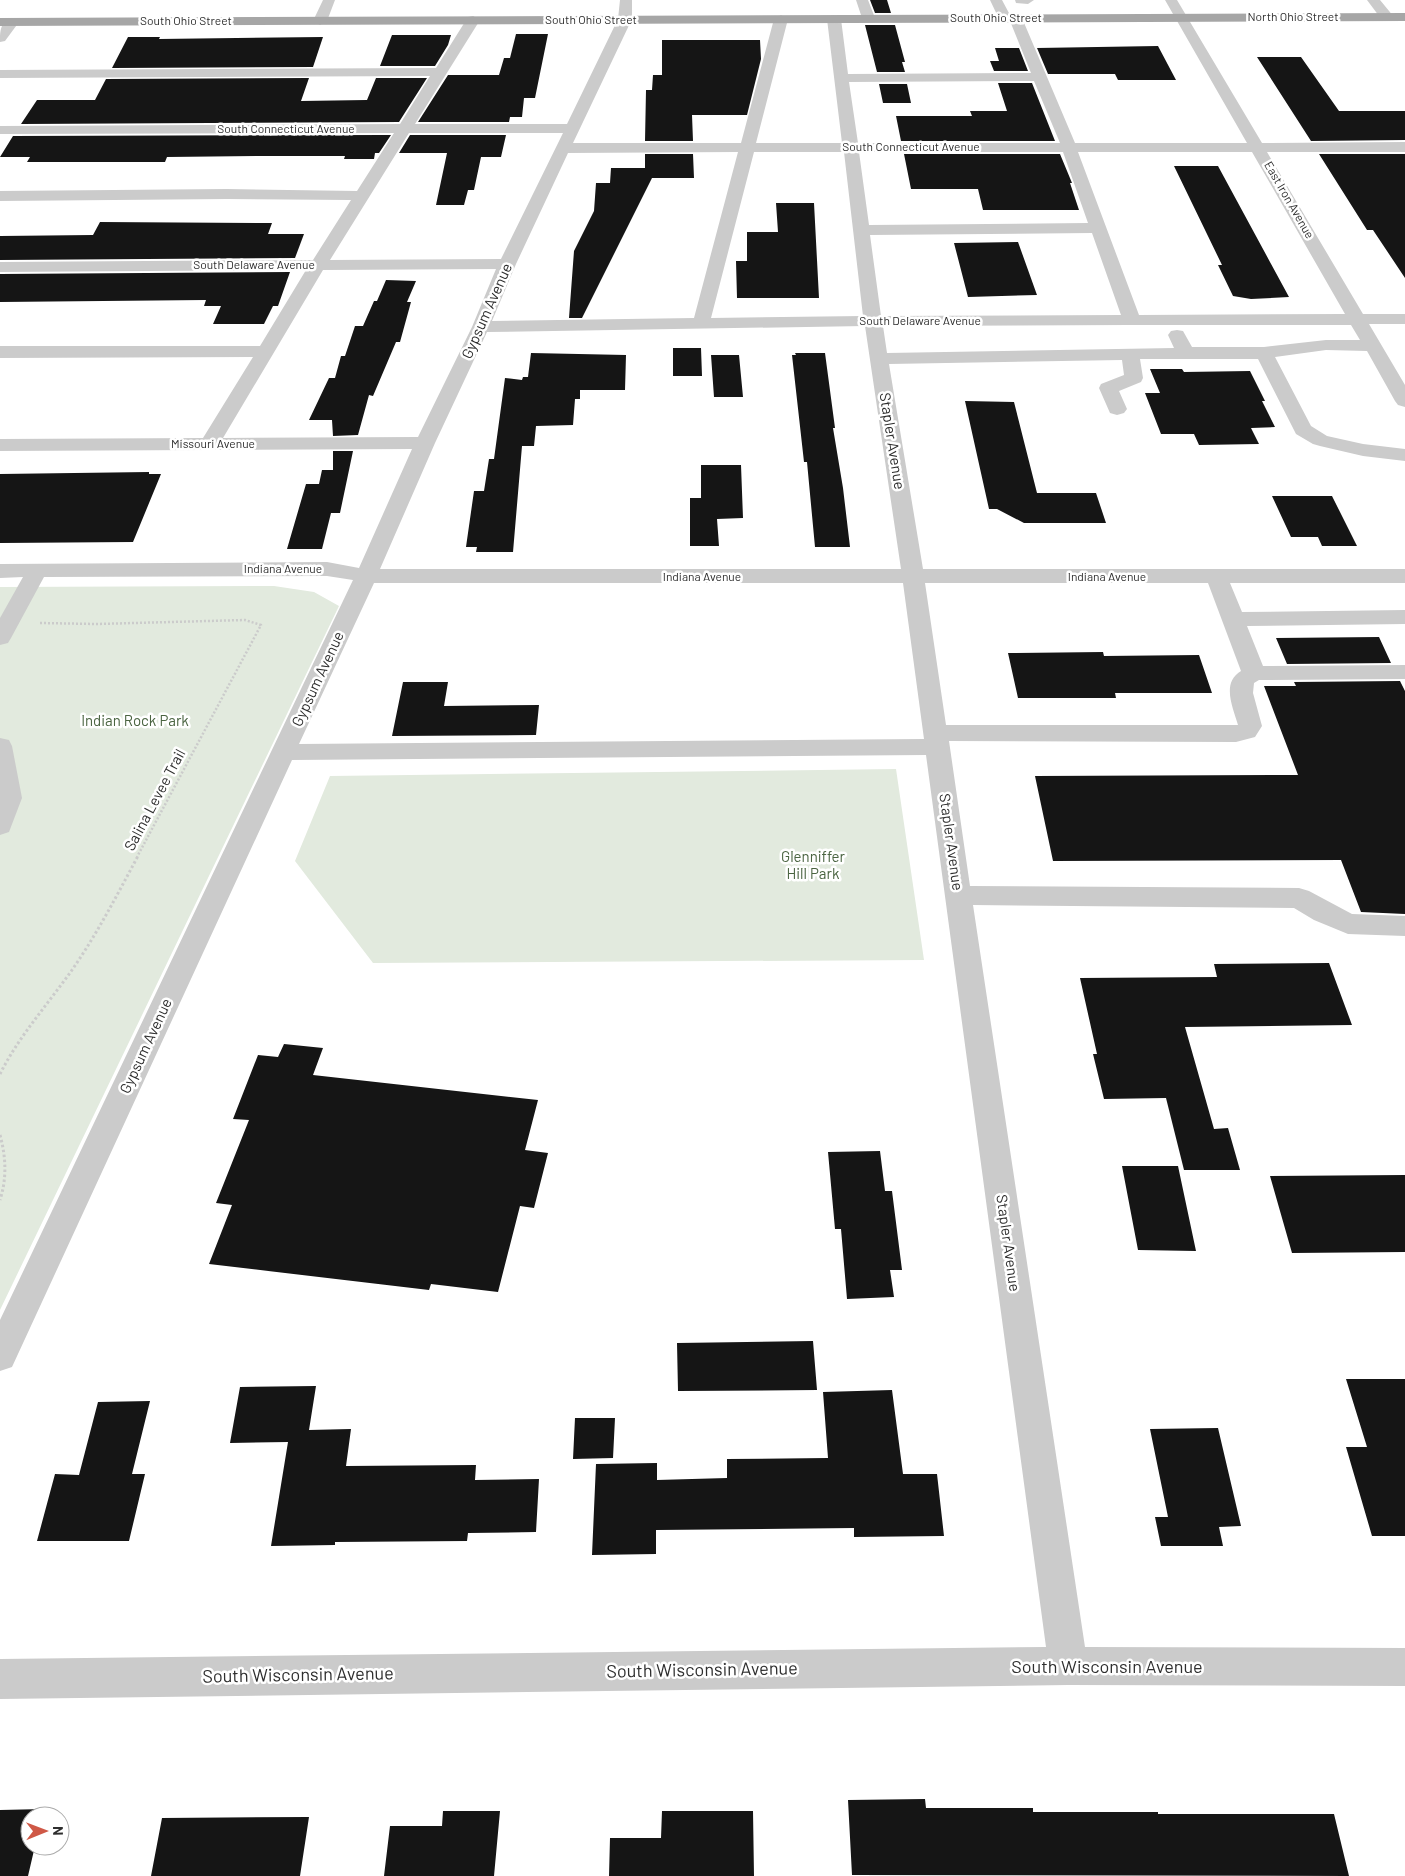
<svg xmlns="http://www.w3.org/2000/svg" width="1405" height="1876" font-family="Barlow,sans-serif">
	<rect width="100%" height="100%" fill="#fff"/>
	<!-- green -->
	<path fill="#e2eade" d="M 274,586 L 314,592 L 339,606 L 0,1310 L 0,587 Z
		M 896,769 L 924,960 L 373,963 L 295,861 L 330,776 Z"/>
	<!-- building -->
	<path fill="#151515" d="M 870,0 L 887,0 L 891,13 L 875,13 Z
		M 865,25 L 895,25 L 905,62 L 902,62 L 905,72 L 877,72 Z
		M 516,34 L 548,34 L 535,98 L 524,98 L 522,117 L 510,117 L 509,122 L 418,122 L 448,75 L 499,75 L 504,58 L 510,58 Z
		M 392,35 L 451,35 L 448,45 L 435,66 L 380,66 Z
		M 128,37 L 160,37 L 159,39 L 323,37 L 313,67 L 112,68 Z
		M 662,40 L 760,40 L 761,59 L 747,115 L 692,115 L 693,141 L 645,141 L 646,90 L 652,90 L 653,75 L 662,75 Z
		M 1158,46 L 1176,80 L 1118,80 L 1115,74 L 1048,74 L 1037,48 Z
		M 995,48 L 1019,48 L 1028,71 L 994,71 L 990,61 L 999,61 Z
		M 1257,57 L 1301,57 L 1339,111 L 1405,111 L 1405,140 L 1311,141 Z
		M 309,78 L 301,101 L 367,100 L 376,78 L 427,78 L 399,122 L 21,124 L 37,100 L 95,100 L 106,79 Z
		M 998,83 L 1032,83 L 1055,141 L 901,141 L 896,116 L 972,116 L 970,111 L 1007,111 Z
		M 879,84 L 907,84 L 911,103 L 883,103 Z
		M 391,135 L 379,153 L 375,153 L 374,159 L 344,159 L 345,156 L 265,156 L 167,157 L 165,162 L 27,162 L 30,157 L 0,157 L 13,136 Z
		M 410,135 L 506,135 L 501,157 L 481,157 L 474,190 L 468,190 L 464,205 L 436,205 L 447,153 L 399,153 Z
		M 645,154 L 693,154 L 694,178 L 652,178 L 582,318 L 569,318 L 574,251 L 594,211 L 596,183 L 610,183 L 611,168 L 645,168 Z
		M 904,154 L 1060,154 L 1072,183 L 1070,183 L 1079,210 L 983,210 L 978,189 L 911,189 Z
		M 1319,154 L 1405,154 L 1405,278 L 1373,230 L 1367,230 Z
		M 1174,166 L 1218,166 L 1289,297 L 1251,299 L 1233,296 L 1218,265 L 1222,265 Z
		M 776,203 L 814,203 L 819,298 L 737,298 L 736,261 L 747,261 L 747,232 L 778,232 Z
		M 100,222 L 272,223 L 268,234 L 304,234 L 295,258 L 0,260 L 0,236 L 93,235 Z
		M 1018,242 L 1037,295 L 968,297 L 954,243 Z
		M 290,272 L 278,306 L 273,306 L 264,324 L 213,324 L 221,306 L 204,306 L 206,300 L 0,302 L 0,274 Z
		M 386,280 L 416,281 L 407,302 L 411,302 L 400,342 L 396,342 L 373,396 L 369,395 L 358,435 L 333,436 L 332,420 L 309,420 L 329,378 L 335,378 L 341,356 L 345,356 L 355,326 L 363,326 L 374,301 L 377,301 Z
		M 673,348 L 701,348 L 702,376 L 673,376 Z
		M 531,353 L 626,355 L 625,390 L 580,390 L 580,399 L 575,399 L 573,425 L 536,426 L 534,446 L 522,446 L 513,552 L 476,552 L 477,547 L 466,547 L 474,491 L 484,491 L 489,459 L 494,459 L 505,378 L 522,380 L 523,377 L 528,377 Z
		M 795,353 L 825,353 L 835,428 L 833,428 L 843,488 L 850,547 L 815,547 L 807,462 L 804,462 L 792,355 L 796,355 Z
		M 711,355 L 739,355 L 743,397 L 714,397 Z
		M 1150,369 L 1182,369 L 1184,372 L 1250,371 L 1265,401 L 1262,401 L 1275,427 L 1251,428 L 1259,444 L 1199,445 L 1194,434 L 1161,434 L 1145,393 L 1160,393 Z
		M 965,401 L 1014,402 L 1037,493 L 1096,493 L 1106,523 L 1024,523 L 997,509 L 989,509 Z
		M 333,451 L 353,451 L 340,513 L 331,513 L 322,549 L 287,549 L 306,484 L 319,484 L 322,470 L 333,470 Z
		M 701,465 L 741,465 L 743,518 L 717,519 L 719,546 L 690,546 L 690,498 L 701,498 Z
		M 149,472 L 149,474 L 161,474 L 133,542 L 0,543 L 0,474 Z
		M 1272,496 L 1332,496 L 1357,546 L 1322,546 L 1318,537 L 1291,537 Z
		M 1379,637 L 1391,663 L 1287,664 L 1276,638 Z
		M 1103,652 L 1104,656 L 1199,655 L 1212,693 L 1115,693 L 1116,698 L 1018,698 L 1008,653 Z
		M 1400,681 L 1405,691 L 1405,914 L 1361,912 L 1341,860 L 1053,861 L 1035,776 L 1298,775 L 1264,686 L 1296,686 L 1294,682 Z
		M 403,682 L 448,682 L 444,706 L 539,705 L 536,735 L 392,736 Z
		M 1329,963 L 1352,1025 L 1185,1027 L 1214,1129 L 1228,1128 L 1240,1170 L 1184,1170 L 1166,1098 L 1104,1099 L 1093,1054 L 1097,1054 L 1080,978 L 1217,977 L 1214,964 Z
		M 284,1044 L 323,1048 L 313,1075 L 538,1100 L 525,1150 L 548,1153 L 534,1208 L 520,1206 L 498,1292 L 431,1284 L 429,1290 L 209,1264 L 232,1205 L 216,1203 L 249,1120 L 233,1119 L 258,1055 L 278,1057 Z
		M 880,1151 L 885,1191 L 892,1191 L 902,1270 L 890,1270 L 894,1297 L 847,1299 L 841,1229 L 835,1229 L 828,1152 Z
		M 1122,1166 L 1178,1166 L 1196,1251 L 1138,1250 Z
		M 1405,1175 L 1405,1252 L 1292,1253 L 1270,1176 Z
		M 813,1341 L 817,1390 L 678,1391 L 677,1343 Z
		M 1346,1379 L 1405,1379 L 1405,1536 L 1372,1536 L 1346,1447 L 1367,1447 Z
		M 316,1386 L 309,1430 L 351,1429 L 346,1466 L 476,1465 L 475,1480 L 539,1479 L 536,1532 L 468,1533 L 467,1541 L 335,1542 L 335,1545 L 271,1546 L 288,1442 L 230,1443 L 240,1387 Z
		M 892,1390 L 903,1474 L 937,1474 L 944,1536 L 854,1537 L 854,1528 L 656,1530 L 656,1554 L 592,1555 L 596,1464 L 657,1463 L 657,1480 L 727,1478 L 727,1459 L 828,1458 L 823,1392 Z
		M 150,1401 L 132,1474 L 145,1474 L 129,1541 L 37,1541 L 55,1474 L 79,1475 L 98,1402 Z
		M 575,1418 L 615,1418 L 613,1458 L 573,1459 Z
		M 1218,1428 L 1241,1526 L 1219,1527 L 1223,1546 L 1161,1546 L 1155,1517 L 1168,1517 L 1150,1429 Z
		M 925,1799 L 926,1808 L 1033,1808 L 1033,1812 L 1158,1812 L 1158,1814 L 1334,1814 L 1349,1876 L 852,1875 L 848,1800 Z
		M 44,1809 L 42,1816 L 30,1816 L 30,1846 L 35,1846 L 28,1876 L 0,1876 L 0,1810 Z
		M 443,1811 L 500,1811 L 494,1876 L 384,1876 L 390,1826 L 442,1826 Z
		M 662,1811 L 753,1811 L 754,1876 L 609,1876 L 610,1838 L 661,1838 Z
		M 309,1817 L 300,1876 L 151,1876 L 162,1818 Z"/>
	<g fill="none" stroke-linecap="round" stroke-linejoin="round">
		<!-- path-far1 -->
		<path stroke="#cbcbcb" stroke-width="2.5" stroke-dasharray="2 2" stroke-linecap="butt" d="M 40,623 L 97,624 L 245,620 L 261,625 L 137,857"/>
		<!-- path -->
		<path stroke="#cbcbcb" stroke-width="3" stroke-dasharray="2.5 2.5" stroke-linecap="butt" d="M 0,1074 C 19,1036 48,1004 72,970 C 97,934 117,895 138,856
			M 0,1135 C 6,1157 7,1178 0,1200"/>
		<!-- minor -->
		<path fill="#cbcbcb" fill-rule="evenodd" d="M 323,0 L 335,0 L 327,21 L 320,25 L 313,21 Z
			M 620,0 L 632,0 L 632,19 L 573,143 L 741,143 L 774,19 L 781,15 L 788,19 L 756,143 L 842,143 L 827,19 L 829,16 L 834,15 L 841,19 L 848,74 L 1031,73 L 1010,21 L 1000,21 L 990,0 L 1002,0 L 1010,15 L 1015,14 L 1022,18 L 1075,143 L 1247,143 L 1165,0 L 1177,0 L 1262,143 L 1405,142 L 1405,152 L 1267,152 L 1363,314 L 1405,314 L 1405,324 L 1369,324 L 1405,385 L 1405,407 L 1398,405 L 1395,401 L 1367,351 L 1326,350 L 1275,357 L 1311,426 L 1327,436 L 1363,444 L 1405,449 L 1405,461 L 1363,456 L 1320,446 L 1313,444 L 1296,434 L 1258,359 L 1140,359 L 1143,378 L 1141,382 L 1119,391 L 1127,409 L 1124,413 L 1117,415 L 1110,413 L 1099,388 L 1101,384 L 1124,375 L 1122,360 L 889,364 L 923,569 L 1405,569 L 1405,583 L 1230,583 L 1242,612 L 1405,610 L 1405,624 L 1247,626 L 1263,666 L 1405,665 L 1405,679 L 1259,680 L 1254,683 L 1253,693 L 1262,726 L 1255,737 L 1236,742 L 949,741 L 970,886 L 1299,888 L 1309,891 L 1352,914 L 1405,916 L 1405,936 L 1348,934 L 1314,920 L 1294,908 L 973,905 L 1085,1647 L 1405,1648 L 1405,1686 L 1068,1685 L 0,1699 L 0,1659 L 1046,1647 L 926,755 L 292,760 L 12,1367 L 0,1371 L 0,1320 L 353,580 L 327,576 L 44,577 L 11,638 L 8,643 L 0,645 L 0,618 L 23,577 L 0,578 L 0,564 L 327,562 L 359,568 L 412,449 L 0,451 L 0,439 L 203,438 L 253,357 L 0,358 L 0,346 L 260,346 L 306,270 L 0,272 L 0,262 L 313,260 L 351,200 L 227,199 L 0,201 L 0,191 L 227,189 L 357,191 L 394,133 L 0,134 L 0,126 L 400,124 L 430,76 L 0,78 L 0,70 L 436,68 L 468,17 L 473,16 L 480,20 L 415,124 L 567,124 L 618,19 ZM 1034,81 L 1060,143 L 858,143 L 849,82 ZM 409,133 L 563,133 L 501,259 L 330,260 ZM 738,152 L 694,318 L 492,321 L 516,264 L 568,153 ZM 754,152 L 844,152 L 863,316 L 711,318 ZM 859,152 L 1063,152 L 1088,223 L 869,225 ZM 1078,152 L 1252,152 L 1345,314 L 1139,315 ZM 1092,233 L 1121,315 L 881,316 L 870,235 ZM 496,269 L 472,327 L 418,437 L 223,438 L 323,270 ZM 1128,325 L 1351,325 L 1360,340 L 1326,340 L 1264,347 L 1192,347 L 1183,331 L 1177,330 L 1171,331 L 1168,335 L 1174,348 L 887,353 L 883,326 ZM 865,326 L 901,569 L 380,569 L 435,443 L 487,332 ZM 374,583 L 903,583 L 924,739 L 299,744 ZM 925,583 L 1208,583 L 1241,671 C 1221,683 1233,707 1238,725 L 946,725 Z
			M 856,0 L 868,0 L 875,18 L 873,21 L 863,21 Z
			M 1015,0 L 1034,0 L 1028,4 L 1016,3 Z
			M 1367,0 L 1380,0 L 1394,17 L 1392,20 L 1382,20 Z
			M 12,18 L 19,22 L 5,41 L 0,42 C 0,32 0,21 12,18 Z
			M 0,738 L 9,740 L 12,746 L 22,798 L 9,832 L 0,835 Z"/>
		<!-- major -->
		<path fill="#a6a6a6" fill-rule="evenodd" d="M 1405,13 L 1405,21 L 0,26 L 0,18 Z"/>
	</g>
	<g text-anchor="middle" stroke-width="5" stroke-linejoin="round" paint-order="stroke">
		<!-- far-street labels -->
		<g font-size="12" fill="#2e2e2e" stroke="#fff">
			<text x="1293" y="21">North Ohio Street</text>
			<text x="996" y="22">South Ohio Street</text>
			<text x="591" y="24">South Ohio Street</text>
			<text x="186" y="25">South Ohio Street</text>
			<text x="286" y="133">South Connecticut Avenue</text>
			<text x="911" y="151">South Connecticut Avenue</text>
			<text transform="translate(1289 200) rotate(60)" y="4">East Iron Avenue</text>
			<text x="254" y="269">South Delaware Avenue</text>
			<text x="920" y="325">South Delaware Avenue</text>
			<text x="213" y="448">Missouri Avenue</text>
			<text x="283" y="573">Indiana Avenue</text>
			<text x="702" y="581">Indiana Avenue</text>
			<text x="1107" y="581">Indiana Avenue</text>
		</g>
		<!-- street labels -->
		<g font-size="15" fill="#2e2e2e" stroke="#fff">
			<text transform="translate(487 311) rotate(-66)" y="5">Gypsum Avenue</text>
			<text transform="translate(892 441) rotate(81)" y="5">Stapler Avenue</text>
			<text transform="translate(318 679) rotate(-65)" y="5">Gypsum Avenue</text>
			<text transform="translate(155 800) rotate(-62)" y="5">Salina Levee Trail</text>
			<text transform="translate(951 842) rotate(82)" y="5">Stapler Avenue</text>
			<text transform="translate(146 1046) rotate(-65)" y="5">Gypsum Avenue</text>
			<text transform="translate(1008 1243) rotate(82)" y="5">Stapler Avenue</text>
		</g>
		<!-- park labels -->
		<g font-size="15" fill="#4a6441" stroke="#fff">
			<text x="135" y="726">Indian Rock Park</text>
			<text x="813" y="862">Glenniffer<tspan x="813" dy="17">Hill Park</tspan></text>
		</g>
		<!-- near-street labels -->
		<g font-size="18" fill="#2e2e2e" stroke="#fff">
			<text x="1107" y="1673">South Wisconsin Avenue</text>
			<text transform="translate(702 1670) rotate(-1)" y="6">South Wisconsin Avenue</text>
			<text transform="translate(298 1675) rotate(-1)" y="6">South Wisconsin Avenue</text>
		</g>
	</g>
	<!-- north arrow -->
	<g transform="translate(45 1831) rotate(89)"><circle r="24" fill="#ffffff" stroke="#ababab"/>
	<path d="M0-4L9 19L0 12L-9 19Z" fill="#cf5846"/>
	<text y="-8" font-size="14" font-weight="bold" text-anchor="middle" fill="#2e2e2e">N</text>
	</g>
</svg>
